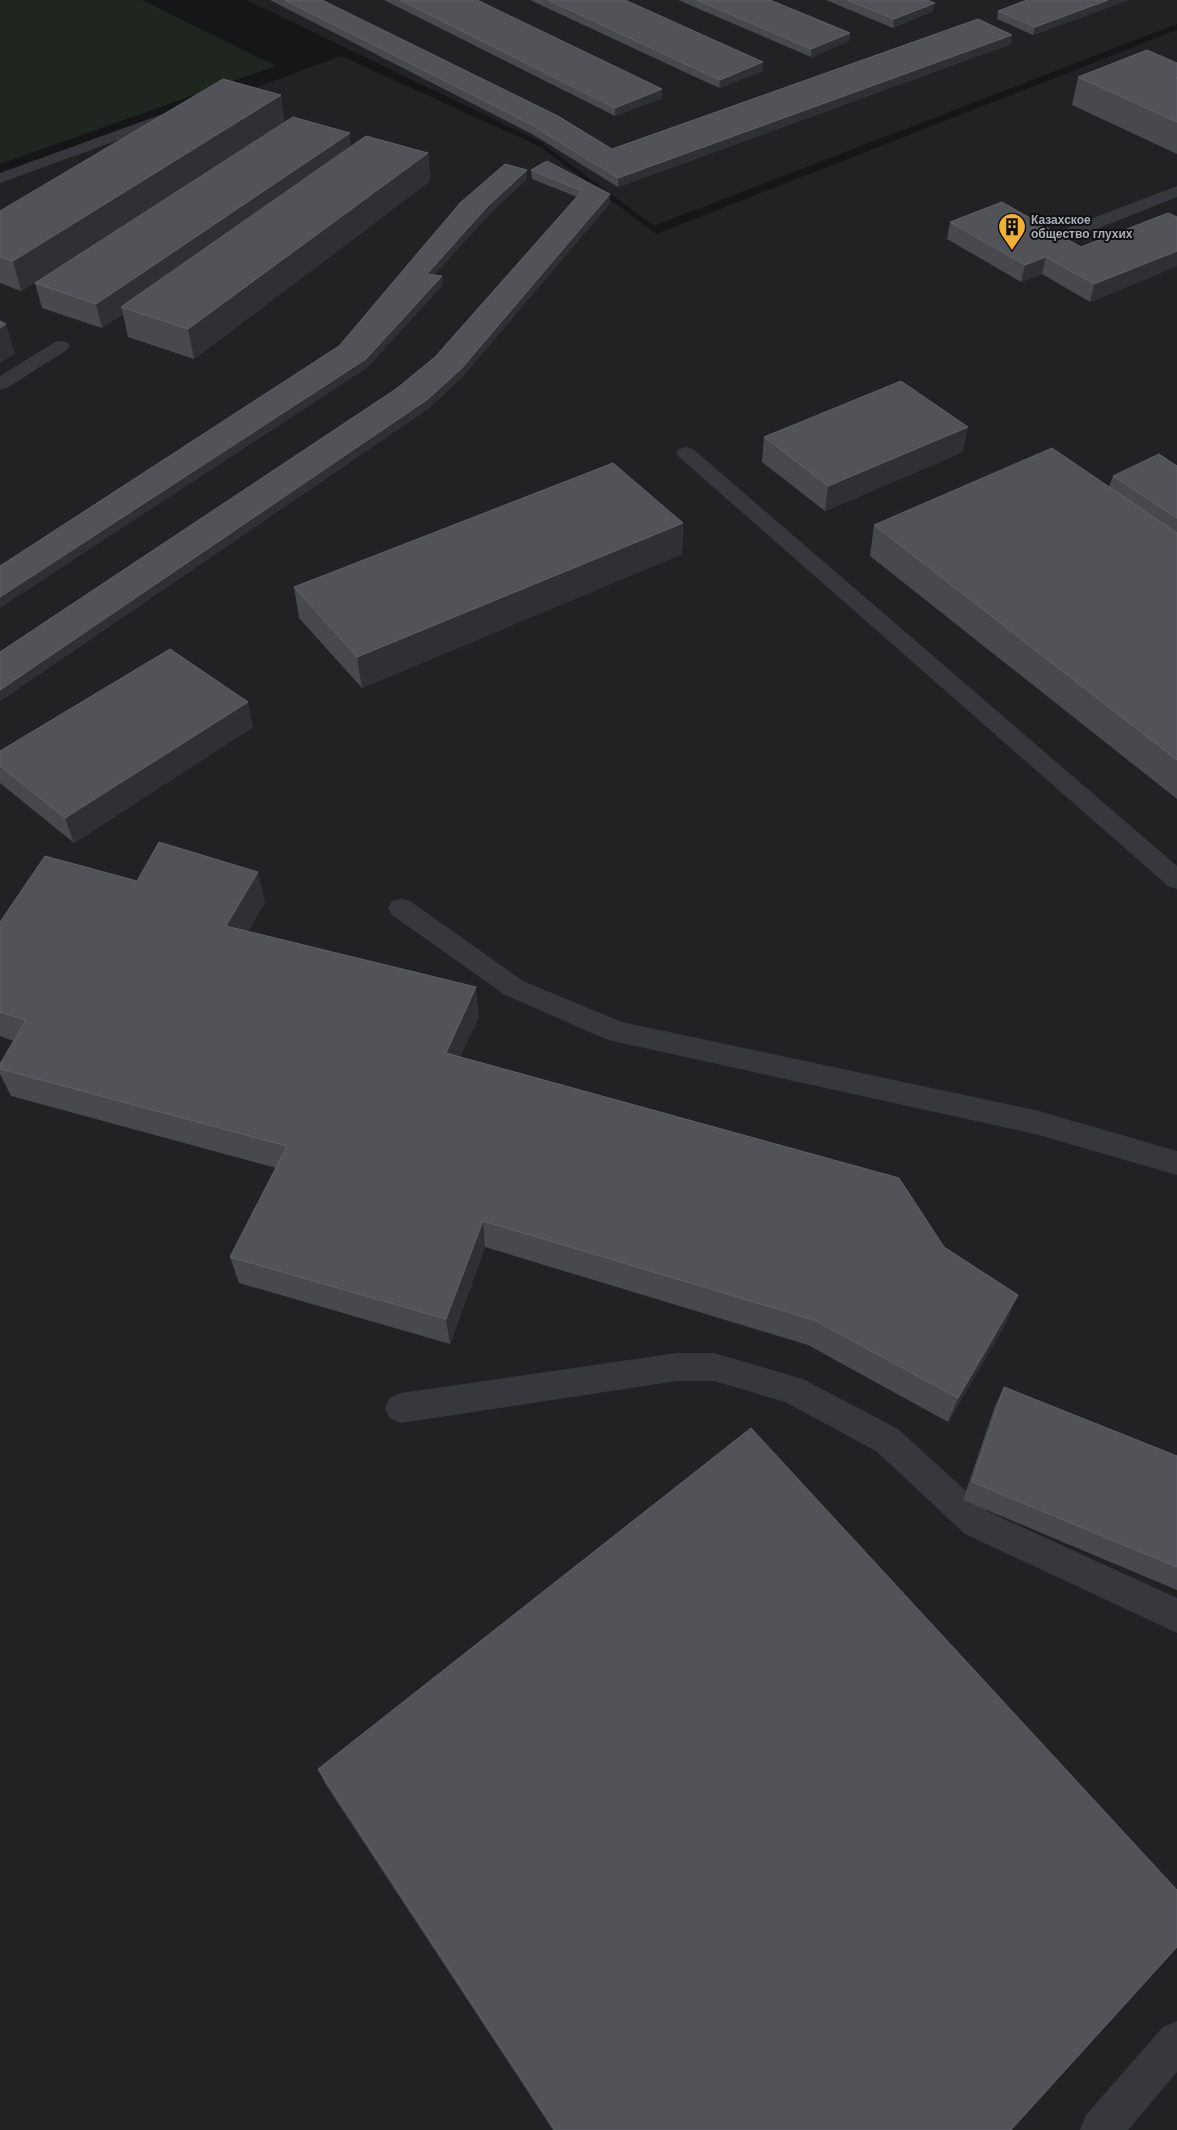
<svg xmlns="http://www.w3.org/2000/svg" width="1177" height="2130" font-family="Helvetica,sans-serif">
	<rect width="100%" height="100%" fill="#161618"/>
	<!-- built -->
	<path fill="#222225" d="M 246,0 L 1177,0 L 1177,24 L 654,226 L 539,141 Z
		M 1177,30 L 1177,2130 L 0,2130 L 0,182 L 341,56 L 541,147 L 656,234 Z"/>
	<!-- green -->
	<path fill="#1e261f" d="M 0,0 L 142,0 L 276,66 L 0,164 Z"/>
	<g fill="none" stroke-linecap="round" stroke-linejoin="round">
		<!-- minor -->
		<path fill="#37383d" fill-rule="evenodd" d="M 182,107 L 190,112 L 187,115 L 0,183 L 0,173 Z
			M 1177,186 L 1177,197 L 1079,236 L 1067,236 L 1065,232 L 1067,228 Z
			M 61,341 L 67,342 L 70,346 L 67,350 L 7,388 L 0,390 L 0,376 L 55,342 Z
			M 686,447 L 693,449 L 1177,866 L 1177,889 L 1168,886 L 679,457 L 676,453 L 679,449 Z
			M 401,899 L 410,901 L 523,981 L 622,1022 L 1035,1110 L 1177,1151 L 1177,1175 L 1035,1134 L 608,1040 L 505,995 L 392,915 L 388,908 L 392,901 Z
			M 677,1353 L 714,1353 L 803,1379 L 898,1429 L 989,1512 L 1177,1598 L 1177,1633 L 965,1534 L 876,1451 L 785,1402 L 714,1381 L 677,1381 L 401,1423 L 390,1418 L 385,1408 L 390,1398 L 401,1393 Z
			M 1177,2021 L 1177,2072 L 1128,2130 L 1080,2130 L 1086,2115 L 1163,2027 Z"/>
	</g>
	<!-- wall -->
	<path fill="#47494d" d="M 270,0 L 322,0 L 612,149 L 1011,44 L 618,187 L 532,134 Z
		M 384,0 L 477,0 L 662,89 L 662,98 L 615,116 Z
		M 530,0 L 625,0 L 763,71 L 719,88 Z
		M 678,0 L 770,0 L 850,33 L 849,41 L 811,57 Z
		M 826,0 L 927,0 L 933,11 L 893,28 Z
		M 1027,0 L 1128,0 L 1033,35 L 997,19 L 998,11 Z
		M 1177,63 L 1177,154 L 1072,105 L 1078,77 Z
		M 281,95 L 284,123 L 351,146 L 428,153 L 430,181 L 194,359 L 128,337 L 123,314 L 102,328 L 42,308 L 35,283 L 184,188 L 21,291 L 0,283 L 0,211 Z
		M 531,170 L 610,194 L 610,203 L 462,377 L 429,408 L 0,701 L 0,652 L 396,389 L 435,357 L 577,197 L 532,179 Z
		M 1177,217 L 1177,266 L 1090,302 L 1042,274 L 1021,282 L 947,239 L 950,222 L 1081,247 Z
		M 764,437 L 963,452 L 825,511 L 762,462 Z
		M 1177,466 L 1177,799 L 870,556 L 874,525 L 1109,487 L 1113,476 Z
		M 683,523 L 682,554 L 362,688 L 299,618 L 294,587 Z
		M 253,727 L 74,843 L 0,783 L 0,751 Z
		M 137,881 L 265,902 L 248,931 L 479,1016 L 460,1057 L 944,1247 L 1007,1321 L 948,1422 L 808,1345 L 485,1247 L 450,1344 L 239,1283 L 230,1257 L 276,1168 L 11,1096 L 0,1074 L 0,1064 L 14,1041 L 0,1036 L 0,922 Z
		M 1004,1387 L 1177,1456 L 1177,1590 L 963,1500 L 995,1406 Z
		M 318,1769 L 1011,2130 L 553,2130 L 326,1785 Z"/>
	<!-- shaded-wall -->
	<path fill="#2f3033" d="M 1108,0 L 1128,0 L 1033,35 L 1035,27 Z
		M 935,3 L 933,11 L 893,28 L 894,19 Z
		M 850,33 L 849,41 L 811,57 L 811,49 Z
		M 1012,35 L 1011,44 L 618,187 L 618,178 Z
		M 763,62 L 763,71 L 719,88 L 720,80 Z
		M 662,89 L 662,98 L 615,116 L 615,108 Z
		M 281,95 L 285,124 L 21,291 L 13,261 Z
		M 350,133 L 352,156 L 121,307 L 123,314 L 102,328 L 96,304 Z
		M 428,153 L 430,181 L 194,359 L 188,329 Z
		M 527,170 L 527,179 L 488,216 L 428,282 L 427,274 L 487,207 Z
		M 610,194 L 610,203 L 462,377 L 429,408 L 0,701 L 0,690 L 428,399 Z
		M 1177,251 L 1177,266 L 1090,302 L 1094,284 Z
		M 1046,257 L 1042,274 L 1021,282 L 1025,265 Z
		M 442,276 L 443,285 L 367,368 L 0,608 L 0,597 Z
		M 6,324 L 15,354 L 0,363 L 0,328 Z
		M 968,427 L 963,452 L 825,511 L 828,486 Z
		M 683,523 L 682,554 L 362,688 L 357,657 Z
		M 248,702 L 253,727 L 74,843 L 65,818 Z
		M 258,872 L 265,902 L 234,955 L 226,926 Z
		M 476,987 L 479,1016 L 449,1081 L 446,1053 Z
		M 483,1221 L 485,1247 L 450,1344 L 446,1319 Z
		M 1018,1295 L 1007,1321 L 948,1422 L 958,1398 Z"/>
	<!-- building -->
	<path fill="#525359" stroke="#5f6168" d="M 285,0 L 322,0 L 558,116 L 612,149 L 978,19 L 1012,35 L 618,178 L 532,125 Z
		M 400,0 L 477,0 L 662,89 L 615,108 Z
		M 548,0 L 625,0 L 763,62 L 720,80 Z
		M 697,0 L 770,0 L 850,33 L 811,49 Z
		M 847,0 L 927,0 L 935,3 L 894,19 Z
		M 1027,0 L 1108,0 L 1035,27 L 998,11 Z
		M 1147,50 L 1177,63 L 1177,78 L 1176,78 L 1177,79 L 1177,122 L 1078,77 Z
		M 223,79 L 281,95 L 13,261 L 0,257 L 0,211 Z
		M 293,117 L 350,133 L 96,304 L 35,283 Z
		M 366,136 L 428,153 L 188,329 L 121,307 Z
		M 547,161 L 610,194 L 462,368 L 428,399 L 0,690 L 0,652 L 396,389 L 435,357 L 582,191 L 531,170 Z
		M 505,164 L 527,170 L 487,207 L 427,274 L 442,276 L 366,359 L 0,597 L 0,566 L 339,346 L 460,203 Z
		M 1002,202 L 1081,247 L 1168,213 L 1177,217 L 1177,251 L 1094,284 L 1046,257 L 1025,265 L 950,222 Z
		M 0,321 L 6,324 L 0,328 Z
		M 901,381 L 968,427 L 828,486 L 764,437 Z
		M 1052,448 L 1177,533 L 1177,760 L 874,525 Z
		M 1159,454 L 1177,466 L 1177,518 L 1113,476 Z
		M 613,463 L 683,523 L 357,657 L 294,587 Z
		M 170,649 L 248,702 L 65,818 L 0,766 L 0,751 Z
		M 159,842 L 258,872 L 226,926 L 476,987 L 446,1053 L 899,1178 L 944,1247 L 1018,1295 L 958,1398 L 814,1320 L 483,1221 L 446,1319 L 230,1257 L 287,1146 L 0,1069 L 0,1064 L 26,1020 L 0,1012 L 0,922 L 45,856 L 137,881 Z
		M 1004,1387 L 1177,1456 L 1177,1567 L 972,1482 Z
		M 751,1428 L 1177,1890 L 1177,1947 L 1011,2130 L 555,2130 L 318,1769 Z"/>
	<!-- icons -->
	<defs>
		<symbol id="building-pin" viewBox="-11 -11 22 30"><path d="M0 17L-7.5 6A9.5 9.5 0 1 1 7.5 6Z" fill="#f2b134" stroke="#111113"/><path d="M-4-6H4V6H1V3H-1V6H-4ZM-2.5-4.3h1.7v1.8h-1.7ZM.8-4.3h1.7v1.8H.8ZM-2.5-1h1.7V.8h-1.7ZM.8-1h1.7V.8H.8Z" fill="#111"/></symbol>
	</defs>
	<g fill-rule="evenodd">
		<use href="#building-pin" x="996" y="211" width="32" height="43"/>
	</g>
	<g text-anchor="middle" stroke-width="4" stroke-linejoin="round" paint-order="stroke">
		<!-- far-poi labels -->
		<g font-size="12" font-weight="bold" fill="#a8adb8" stroke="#111113" text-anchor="start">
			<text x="1031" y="224">Казахское<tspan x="1031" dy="14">общество глухих</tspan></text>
		</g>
	</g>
</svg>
